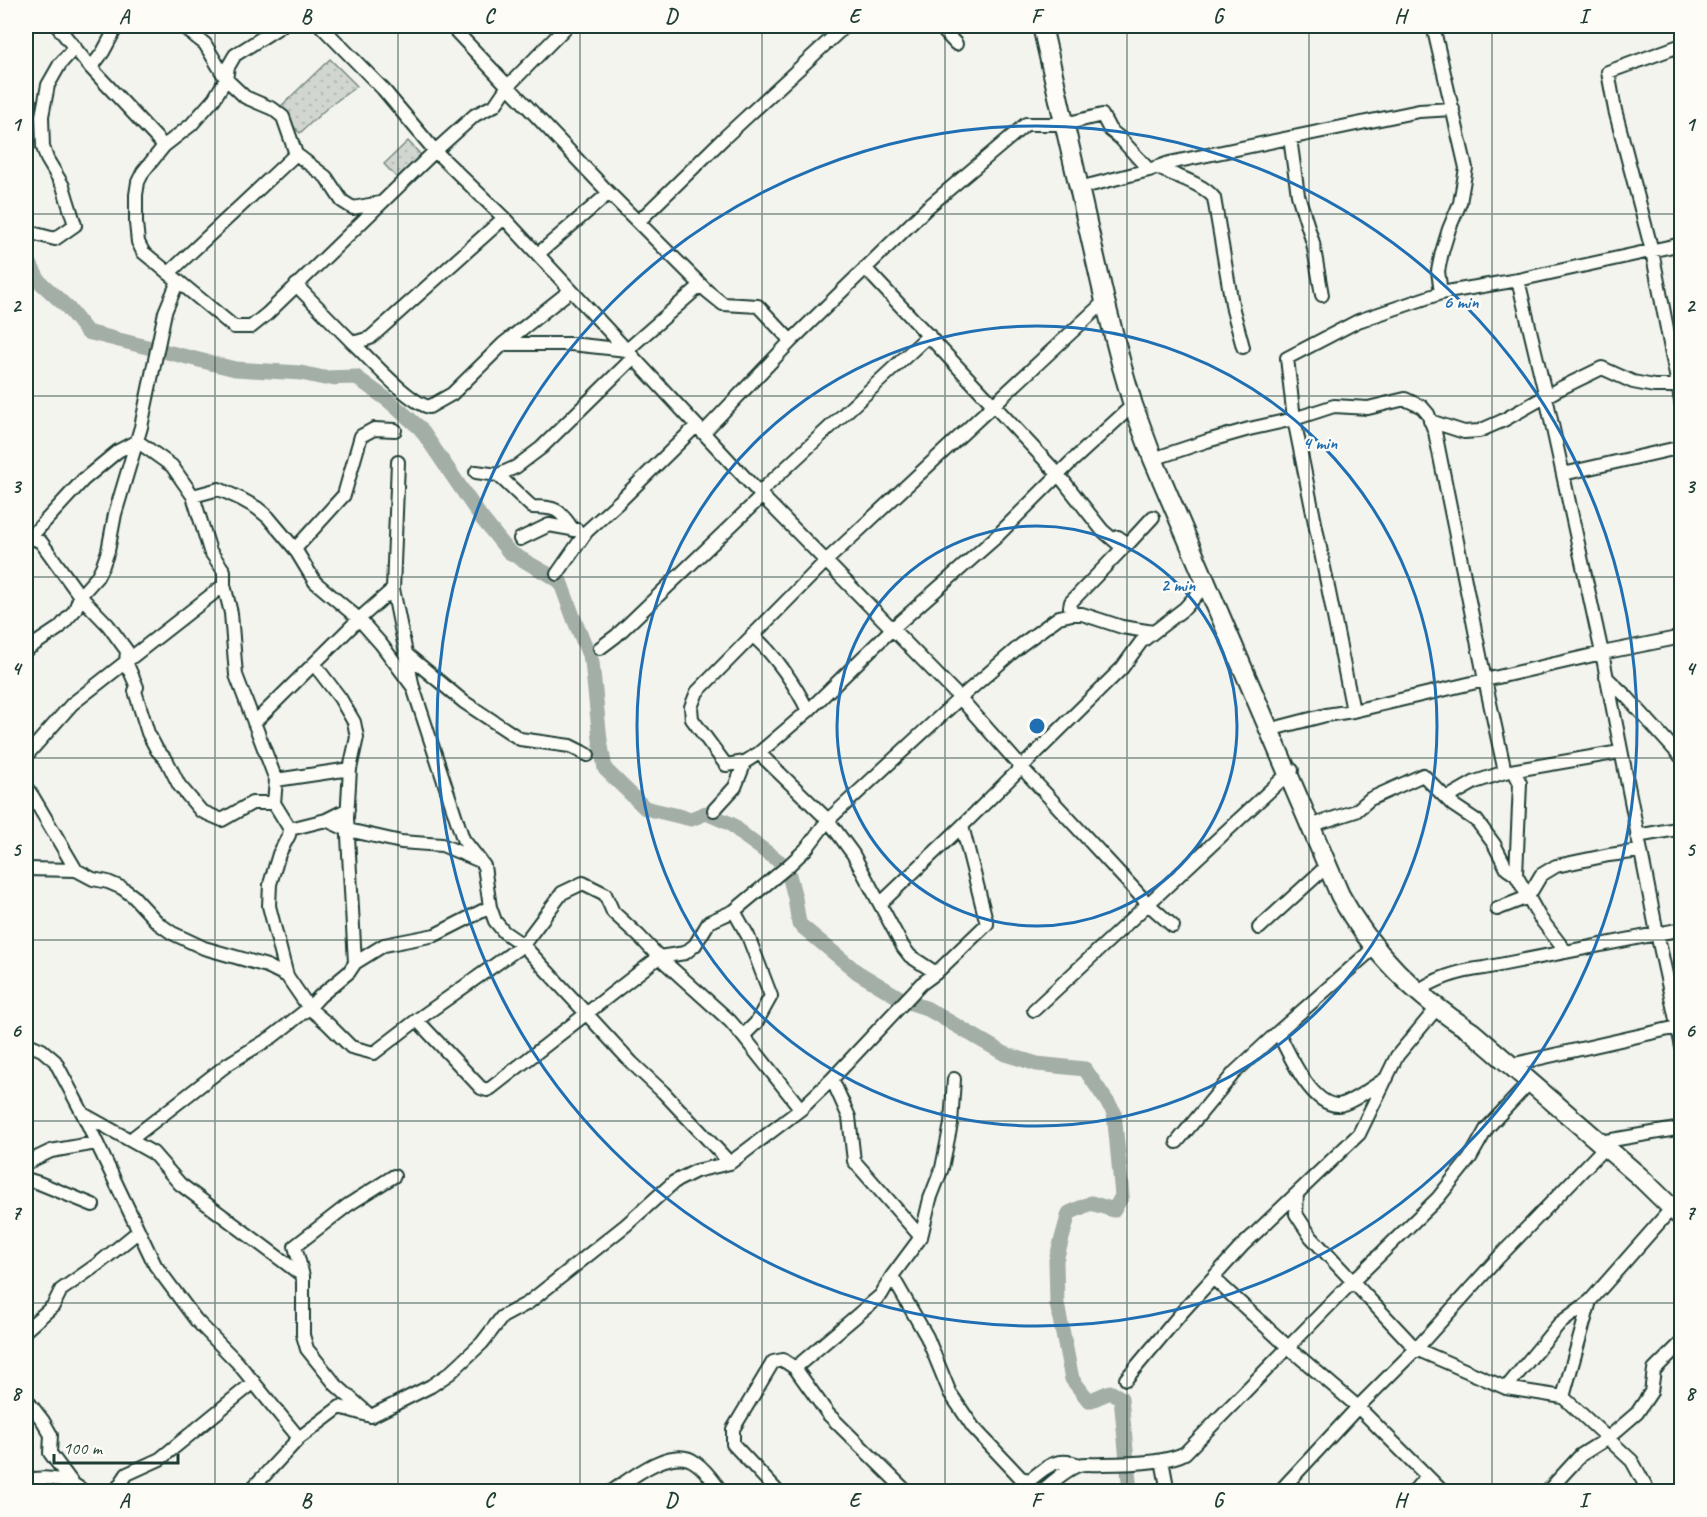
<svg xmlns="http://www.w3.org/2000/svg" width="1707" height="1517" font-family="Caveat,sans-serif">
	<defs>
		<pattern id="grass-dots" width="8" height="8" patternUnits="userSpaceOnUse" patternTransform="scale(1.5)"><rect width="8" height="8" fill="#d1d6d1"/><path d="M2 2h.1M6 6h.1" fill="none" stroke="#b3b9b4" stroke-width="1.8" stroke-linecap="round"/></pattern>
	</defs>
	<rect width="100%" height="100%" fill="#f4f4ef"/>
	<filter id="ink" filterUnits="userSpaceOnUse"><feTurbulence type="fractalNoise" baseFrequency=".0167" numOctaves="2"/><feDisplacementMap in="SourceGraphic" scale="12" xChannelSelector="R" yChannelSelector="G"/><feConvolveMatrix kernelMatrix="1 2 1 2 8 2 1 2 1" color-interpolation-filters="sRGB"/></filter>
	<g filter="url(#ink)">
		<!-- grass -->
		<path fill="url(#grass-dots)" stroke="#788a82" stroke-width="1.5" d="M 330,59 L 357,86 L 327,108 L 300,133 L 277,110 Z
			M 408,141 L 421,155 L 397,178 L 384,164 Z"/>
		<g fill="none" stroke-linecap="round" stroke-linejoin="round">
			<!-- river -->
			<path stroke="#a3aea7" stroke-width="15" d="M 26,256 L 39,281 L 68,308 L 87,332 L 235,369 L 301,373 L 324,378 L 356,377 L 389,401 L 420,428 L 480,516 L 509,552 L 560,581 L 574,619 L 592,662 L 600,740 L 605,769 L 645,808 L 691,819 L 706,813 L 731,824 L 747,838 L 787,867 L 795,898 L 799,924 L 857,972 L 905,1001 L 926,1008 L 1005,1054 L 1037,1064 L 1085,1069 L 1114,1112 L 1122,1196 L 1114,1210 L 1091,1203 L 1069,1213 L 1056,1260 L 1057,1304 L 1072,1379 L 1089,1401 L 1110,1392 L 1121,1398 L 1130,1492"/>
			<defs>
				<path id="minor" d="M 57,26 L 91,68 L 164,146
					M 182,26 L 205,44 L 226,79 L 245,97 L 273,109 L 283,117 L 296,154 L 326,177 L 342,201 L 353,208 L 380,203
					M 281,26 L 235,55 L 228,67 L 226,79 L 214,99 L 191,125 L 164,146 L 143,172 L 138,182 L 136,195 L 136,223 L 138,242 L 143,252 L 234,327 L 251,327 L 267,314 L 435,151 L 475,115 L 495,105 L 508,86 L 567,26
					M 321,26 L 383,89 L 435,151 L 504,218 L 762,496 L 960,698 L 1022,768 L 1147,903 L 1173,926
					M 451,26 L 609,193 L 707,291 L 723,304 L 758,306 L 791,341
					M 939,26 L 956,44
					M 1433,26 L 1466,168 L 1460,203 L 1449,229 L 1442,252 L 1438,271 L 1441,293
					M 1682,45 L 1608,72 L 1615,110 L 1652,251 L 1682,406
					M 91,68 L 103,52 L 117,26
					M 1073,122 L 1102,115 L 1110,130 L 1120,138 L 1149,170 L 1169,163 L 1419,111 L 1453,109
					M 1290,138 L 1298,195 L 1313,243 L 1322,295
					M 1158,168 C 1173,175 1204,184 1214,198 L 1233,310 L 1243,347
					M 1087,186 L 1149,170
					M 638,222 L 725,137 L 845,26
					M 26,241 L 32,233 L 55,239 L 75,225 L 63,186 L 47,159 L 43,147 L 42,116 L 48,85 L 60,64 L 75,47
					M 538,254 L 609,193
					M 865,268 L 1058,474 L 1102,530 L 1123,548 L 1071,602 L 1070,607 L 1072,614
					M 169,273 L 296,154
					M 1518,280 L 1546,397 L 1602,653 L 1657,933 L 1682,1047
					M 296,285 L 353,343 L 370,338 L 504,218
					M 1105,301 L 827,560 L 697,692 L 691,707 L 692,719 L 726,765 L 745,762 L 759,753 L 808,711 L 893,628 L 994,539 L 1070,463 L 1133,405
					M 353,343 C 371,360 408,402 429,407 L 452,394 L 503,344 L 571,344 L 627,350 L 701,285
					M 503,344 L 571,290
					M 1430,421 L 1464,432 L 1479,431 L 1502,421 L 1557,390 L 1602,368 L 1633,382 L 1654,386 L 1682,386
					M 703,433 L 791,341 L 928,207 L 1026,124 L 1064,124
					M 1153,459 L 1207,441 L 1249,429 L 1294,419 L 1334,406 L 1368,408 L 1405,399 L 1422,407 L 1428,414 L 1435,432 L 1485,680 L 1602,653 L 1682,637
					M 476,472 L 498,475 L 532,507 C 556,507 560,509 573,530
					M 1563,474 L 1682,447
					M 498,475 L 516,467 L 541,448 L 633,358
					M 760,492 L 929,335
					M 193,496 L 210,551 L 224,571 L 224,585 L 231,613 L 236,675 L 276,780 L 274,803 L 290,829 L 289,835 L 279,854 L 270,884 L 269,906 L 287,976 L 309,1008 L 328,1024 L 351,1047 L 374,1053 L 417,1020 L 523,945 L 562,893 L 583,883 L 605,894 L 613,912 L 639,936 L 659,957 L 730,1021 L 743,1036 L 801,1109
					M 26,532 L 31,537 L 41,542 L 80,596 L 108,625 L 127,651 L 126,662 L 137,687 L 135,691 L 148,733 L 157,750 L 167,761 L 179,785 L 201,811 L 222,820 L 252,803 L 274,803
					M 1118,537 L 1128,544 L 1153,517
					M 520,539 L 549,525 L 577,530
					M 26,542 L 83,480 L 118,451 L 137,441 L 172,466 L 193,496 L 219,489 L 241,499 L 257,508 L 268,517 L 295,549 L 315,582 L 359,619 L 381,644 L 413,687 L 463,839 L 484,866 L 490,907 L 495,921 L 504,932 L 523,945 L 632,1063 L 663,1092 L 730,1163
					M 295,549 L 344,495 L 361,436 L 374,429 L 395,430
					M 557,574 L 587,531 L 620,501 L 696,426
					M 393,589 L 412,683
					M 752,635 C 774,653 796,686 808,711
					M 600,648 L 616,636 L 762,496
					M 26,650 L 59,628 L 75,610 L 80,596 L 97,577 L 103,565 L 108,551 L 115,514 L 141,427 L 165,312 L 178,281
					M 405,653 L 464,702 L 520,739 L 570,746 L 588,755
					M 314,664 L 340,698 L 354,722 L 357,737 L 350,769 L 347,818 L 355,963
					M 1606,677 L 1627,697 L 1682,758
					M 1353,711 L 1294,419 L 1287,358 L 1358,321 L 1441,293 L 1518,280 L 1682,244
					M 254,723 L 359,619 L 393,589 L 398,462
					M 1276,728 L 1326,715 L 1353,711 L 1485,680 L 1505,772
					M 26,756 L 72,704 L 224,585
					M 762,756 L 828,820 L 853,854 L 903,947 L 910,956 L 936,973
					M 1514,771 L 1520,783 L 1516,875
					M 276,780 L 350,769
					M 26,787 L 33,797 L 76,870
					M 1447,798 L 1475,782 L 1505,772 L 1620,752
					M 714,810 L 735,787 L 745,762
					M 326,820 L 348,830 L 401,842 L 442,845 L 480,861
					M 1319,823 L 1356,811 L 1370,799 L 1423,775 L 1453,805 L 1477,821 L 1494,844 L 1507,869 L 1516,875 L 1540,918 L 1566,952
					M 290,829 L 326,820 L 348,809
					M 1637,836 L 1682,828
					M 26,869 L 76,870 L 93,879 L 108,882 L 122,888 L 133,896 L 158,923 L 172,933 L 204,948 L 267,966 L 287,976
					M 880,904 L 962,826 L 1122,668 L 1141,642 L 1185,608 L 1207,583
					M 1497,909 L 1528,897 L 1541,875 L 1556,866 L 1609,855 L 1640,851
					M 734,911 L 748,936 L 771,996 L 756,1023 L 743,1036
					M 1259,928 L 1327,866
					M 1417,992 C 1437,977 1460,971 1484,968 L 1682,929
					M 1034,1010 L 1292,770
					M 417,1020 L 481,1088 L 487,1090 L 491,1088 L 659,957 L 685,953 L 695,945 L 709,922 L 734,911 L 787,867 L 806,849 L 828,820 L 960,698 L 1021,645 L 1059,617 L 1072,614 L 1082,614 L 1122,627 L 1153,632
					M 1278,1032 C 1288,1052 1311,1106 1338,1105 C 1351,1104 1375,1085 1387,1078
					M 26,1043 L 42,1050 L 55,1061 L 83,1114 L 155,1265 L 196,1320 L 237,1362 L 299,1438
					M 1510,1065 L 1682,1026
					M 832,1079 L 849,1117 L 854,1161 L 921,1237
					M 83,1114 L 153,1153 L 180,1184 L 303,1276 L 303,1335 L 307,1349 L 336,1385 L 367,1413
					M 130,1140 L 228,1064 L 272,1037 L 309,1008 L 320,996 L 349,972 L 355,963 L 384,945 L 435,935 L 490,907
					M 1177,1142 L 1234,1073 L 1278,1032 L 1375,947
					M 1600,1142 L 1682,1128
					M 26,1163 L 51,1151 L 96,1143
					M 26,1179 L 39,1183 L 93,1205
					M 1297,1194 L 1296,1214 L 1311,1237 L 1416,1349 L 1506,1388 L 1563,1397 L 1632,1461 L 1649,1492
					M 303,1276 L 295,1246 L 348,1205 L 394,1176
					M 892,1276 L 927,1337 L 950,1393 L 973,1427 L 1021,1478 L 1030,1480 C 1046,1467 1057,1456 1079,1465
					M 1213,1278 L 1288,1347 L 1358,1407 L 1443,1492
					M 26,1330 L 53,1306 L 61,1290 L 98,1264 L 139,1231
					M 1126,1379 L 1183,1311 L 1242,1246 L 1359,1134 L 1397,1056 L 1437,1008
					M 1506,1388 L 1559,1324 L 1590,1301
					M 1563,1397 L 1590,1301 L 1672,1208 L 1678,1209
					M 26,1399 L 43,1421 L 51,1435 L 50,1453 L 73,1484 L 85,1492
					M 1162,1460 L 1168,1492
					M 26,1481 C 42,1476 57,1478 73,1484
					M 115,1492 L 127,1474 L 160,1459 L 254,1382
					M 249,1492 L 299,1438 L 340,1407 L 371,1416 L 431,1386 L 450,1373 L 482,1343 L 502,1317 L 528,1303 L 626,1225 L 674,1182 L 696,1171 L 730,1163 L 801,1109 L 832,1079 L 905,1001 L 921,984 L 936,973 L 987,924 L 962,826
					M 611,1492 C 631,1478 673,1444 696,1463 C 706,1470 714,1482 722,1492
					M 778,1492 L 733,1444 L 733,1429 L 773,1362 L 783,1360 L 795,1368
					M 907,1492 L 828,1414 L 795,1368 L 881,1295 L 892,1276 L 921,1237 L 930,1199 L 942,1168 L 951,1124 L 954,1079
					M 1041,1492 C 1051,1483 1067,1469 1079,1465 C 1086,1463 1095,1465 1102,1464 C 1124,1464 1167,1463 1185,1453 L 1353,1281 L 1438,1198 L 1470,1158 L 1487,1128 L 1530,1082
					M 1279,1492 L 1358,1407 L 1416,1349 L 1499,1257 L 1605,1147
					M 1413,1492 L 1427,1476
					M 1547,1492 L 1581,1455 L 1608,1438 L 1637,1413 L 1651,1392 L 1654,1370 L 1682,1342"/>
				<path id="highway" d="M 1042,26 L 1105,301 L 1122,367 L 1133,405 L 1153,459 L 1340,895 C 1370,951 1418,998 1472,1032 L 1639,1176 L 1682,1218"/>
			</defs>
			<!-- minor casing -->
			<use href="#minor" stroke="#1f3d34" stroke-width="16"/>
			<!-- highway casing -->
			<use href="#highway" stroke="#1f3d34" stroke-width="22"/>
			<!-- minor -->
			<use href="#minor" stroke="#fdfcf7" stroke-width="12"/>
			<!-- highway -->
			<use href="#highway" stroke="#fdfcf7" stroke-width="18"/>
		</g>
	</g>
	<!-- grid -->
	<path fill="none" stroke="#1f3d34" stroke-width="1.5" stroke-opacity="0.55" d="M 215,26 L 215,1492M 398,26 L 398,1492M 580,26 L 580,1492M 762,26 L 762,1492M 945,26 L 945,1492M 1127,26 L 1127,1492M 1309,26 L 1309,1492M 1492,26 L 1492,1492M 26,214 L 1682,214M 26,396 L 1682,396M 26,577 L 1682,577M 26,758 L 1682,758M 26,940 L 1682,940M 26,1121 L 1682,1121M 26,1303 L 1682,1303"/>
	<!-- distance rings -->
	<g fill="none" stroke="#1f6fb2" stroke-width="3">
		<circle cx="1037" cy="726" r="200"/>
		<circle cx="1037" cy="726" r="400"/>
		<circle cx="1037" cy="726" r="600"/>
	</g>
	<circle cx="1037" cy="726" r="9" fill="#1f6fb2" stroke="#fdfcf7" stroke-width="3"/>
	<g font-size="18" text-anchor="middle" font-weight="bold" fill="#1f6fb2" stroke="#fdfcf7" stroke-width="4.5" stroke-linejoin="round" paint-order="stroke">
		<text x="1461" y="308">6 min</text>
		<text x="1320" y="449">4 min</text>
		<text x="1178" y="591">2 min</text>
	</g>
	<!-- margin -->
	<rect width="1707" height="1517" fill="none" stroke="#fdfcf7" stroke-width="66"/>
	<!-- scale -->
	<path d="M54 1454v9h124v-9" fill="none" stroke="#1f3d34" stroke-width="3"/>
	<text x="63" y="1454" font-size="18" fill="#1f3d34" stroke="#fdfcf7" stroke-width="4.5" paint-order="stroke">100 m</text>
	<rect x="33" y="33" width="1641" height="1451" fill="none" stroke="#1f3d34" stroke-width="2"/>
	<g font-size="20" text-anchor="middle" font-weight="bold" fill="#1f3d34">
		<text x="124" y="23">A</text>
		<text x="306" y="23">B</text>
		<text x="489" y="23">C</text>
		<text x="671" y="23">D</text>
		<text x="854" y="23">E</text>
		<text x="1036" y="23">F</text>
		<text x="1218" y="23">G</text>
		<text x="1400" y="23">H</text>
		<text x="1583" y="23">I</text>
		<text x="16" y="131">1</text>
		<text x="1690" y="131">1</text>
		<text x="16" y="312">2</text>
		<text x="1690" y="312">2</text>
		<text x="16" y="493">3</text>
		<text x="1690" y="493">3</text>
		<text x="16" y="675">4</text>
		<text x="1690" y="675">4</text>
		<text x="16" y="856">5</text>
		<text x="1690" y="856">5</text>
		<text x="16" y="1037">6</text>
		<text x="1690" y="1037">6</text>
		<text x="16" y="1219">7</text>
		<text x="1690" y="1219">7</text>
		<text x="16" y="1400">8</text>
		<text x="1690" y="1400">8</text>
		<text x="124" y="1507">A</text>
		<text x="306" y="1507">B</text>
		<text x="489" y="1507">C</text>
		<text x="671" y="1507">D</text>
		<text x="854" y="1507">E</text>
		<text x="1036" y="1507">F</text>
		<text x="1218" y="1507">G</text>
		<text x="1400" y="1507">H</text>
		<text x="1583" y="1507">I</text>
	</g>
</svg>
